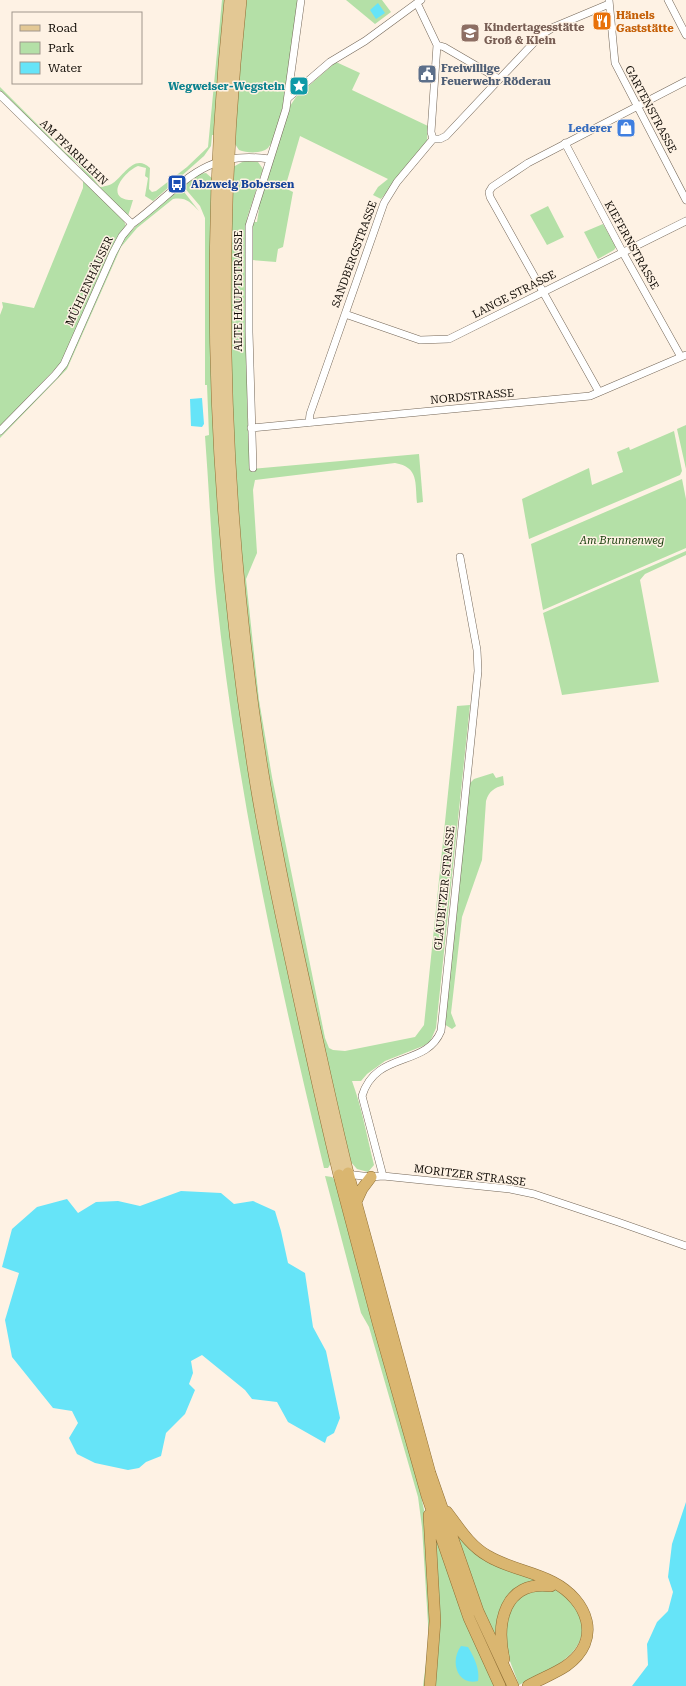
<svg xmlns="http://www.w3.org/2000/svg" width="686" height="1686" font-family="'Roboto Serif',serif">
	<rect width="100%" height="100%" fill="#fef2e4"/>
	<!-- green -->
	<path fill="#b4e0a7" d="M 222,0 L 226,0 L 216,135 L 212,135 L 211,146 L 204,156 L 153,201 L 145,196 L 148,178 L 145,176 L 146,168 L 138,166 C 123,172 103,200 133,200 L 128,216 L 84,173 L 78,164 L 67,157 L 0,92 L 0,87 L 66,153 L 82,164 L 100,187 C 105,186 109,186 113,183 C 124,175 135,153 150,168 L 149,189 L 152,192 L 156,191 L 187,167 L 208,147 Z
		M 243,0 L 298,0 C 295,26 284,133 268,148 C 261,154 247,153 239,150 L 235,144 Z
		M 346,0 L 382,0 L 391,12 L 375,24 Z
		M 336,62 L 360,73 L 352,90 L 428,126 L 427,142 L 381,199 L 373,195 L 378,187 L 388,179 L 300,136 L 285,188 L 293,192 L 283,247 L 278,249 L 276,262 L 252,260 L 253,222 L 257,222 L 259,209 L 257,208 L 290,106 L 296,97 Z
		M 244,161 L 258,162 L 263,169 L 247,218 L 245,239 L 248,436 L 252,469 L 419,454 L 423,502 L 417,503 C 415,483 419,467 395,463 L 255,480 L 253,490 L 257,553 L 246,579 L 259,700 L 272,777 L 325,1038 L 329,1048 L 333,1050 L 345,1051 L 415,1037 L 424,1025 L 457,706 L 470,705 L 436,1028 L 430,1042 L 423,1046 L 385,1061 L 367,1074 L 361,1081 L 352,1081 C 362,1108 367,1137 374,1165 L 368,1172 L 357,1169 L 350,1161 L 279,848 L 254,687 L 241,569 L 230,393 L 230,180 L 233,167 Z
		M 206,173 L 213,179 L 216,464 L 331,1163 L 328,1168 L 324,1168 C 278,979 236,787 216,592 C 211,540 209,488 205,436 L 209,435 L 207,385 L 205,385 L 205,218 L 200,206 L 183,186 L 198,174 Z
		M 83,179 L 124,221 L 126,226 L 60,364 L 0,426 L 0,315 L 3,307 L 2,302 L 34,308 L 83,188 Z
		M 181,188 L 199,211 C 190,202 186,197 173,199 L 137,228 L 121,247 L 67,369 L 0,438 L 0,435 L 58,376 L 124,238 L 136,226 Z
		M 548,206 L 564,237 L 547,245 L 530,215 Z
		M 603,224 L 616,247 L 614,250 L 598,259 L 584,232 Z
		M 686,425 L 686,469 L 677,429 Z
		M 674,431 L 682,471 L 680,475 L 529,539 L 522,499 L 589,468 L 592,485 L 623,472 L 617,452 L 629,447 L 630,450 Z
		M 682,479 L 686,499 L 686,548 L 543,610 L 531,544 Z
		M 686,551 L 686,555 L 645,574 L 640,580 L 659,682 L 562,695 L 543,613 Z
		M 493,773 L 496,778 L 503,776 L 504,785 C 494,788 489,791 486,801 L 482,860 L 462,917 L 451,1013 L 456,1026 L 452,1029 L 444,1024 L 468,785 L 474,779 Z
		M 325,1176 L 332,1177 L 337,1182 L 421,1495 L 425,1515 L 432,1609 L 426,1686 L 423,1686 L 429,1640 L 422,1527 L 418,1497 L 369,1327 L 361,1313 Z
		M 452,1526 L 461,1538 L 545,1581 L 513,1593 L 499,1650 L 475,1594 Z
		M 435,1536 L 495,1686 L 434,1686 Z
		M 555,1588 C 570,1598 581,1608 582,1627 C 584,1658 542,1673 519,1685 L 505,1648 L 507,1612 L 513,1603 L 526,1592 Z"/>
	<!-- water -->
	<path fill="#66e4f8" d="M 378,3 L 385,13 L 376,19 L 370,10 Z
		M 202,398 L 204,424 L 202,427 L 191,426 L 190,399 Z
		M 181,1191 L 221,1193 L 234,1204 L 253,1201 L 275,1211 L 281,1231 L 288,1263 L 305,1273 L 313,1327 L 326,1351 L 340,1418 L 334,1433 L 327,1437 L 325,1443 L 288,1422 L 277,1402 L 252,1399 L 245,1390 L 202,1355 L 191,1361 L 193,1373 L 189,1384 L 195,1390 L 185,1414 L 166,1433 L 161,1456 L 146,1462 L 139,1468 L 128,1470 L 95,1463 L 77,1454 L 69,1438 L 78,1423 L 72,1411 L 53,1408 L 12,1357 L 5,1320 L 19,1273 L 2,1267 L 12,1229 L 37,1207 L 67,1199 L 78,1213 L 96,1202 L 118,1201 L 140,1206 Z
		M 686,1502 L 686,1686 L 632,1686 L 648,1665 L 647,1644 L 657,1622 L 668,1611 L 673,1592 L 668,1577 L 672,1544 Z
		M 461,1646 L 468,1647 C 474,1657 480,1669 478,1681 C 456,1686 450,1660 461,1646 Z"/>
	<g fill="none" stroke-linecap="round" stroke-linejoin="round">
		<defs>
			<path id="minor" d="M 609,0 L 615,63 L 686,200
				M 668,0 L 686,35
				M 417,3 L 437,45 L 431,132 L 433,139
				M 437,45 L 444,47 L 499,79
				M 0,95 L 132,224
				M 288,98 L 330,62 L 365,41 L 421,0
				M 565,143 L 622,251 L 681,357
				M 345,314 L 420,340 L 449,339 L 686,221
				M 599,392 L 490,197 L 489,192 L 492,187 L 528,163 L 686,81
				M 309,423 L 310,414 L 384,203 L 397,182 L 433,139 L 440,139 L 446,136 L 541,35 L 554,27 L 609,4
				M 251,428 L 590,396 L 686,355
				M 0,431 L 55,375 L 64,364 L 113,253 L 122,236 L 132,224 C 181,188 201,149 269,159
				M 253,468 L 249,332 L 249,226 L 286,109 L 301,0
				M 346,1174 L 371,1177 L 383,1176 L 510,1189 L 534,1194 L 618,1222 L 686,1246
				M 383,1176 L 362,1096 C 376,1050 426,1068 441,1031 L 478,671 L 477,650 L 460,557"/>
			<path id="primary" d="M 230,0 C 203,257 214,518 254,773 C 264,838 278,902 292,966 C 307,1036 322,1106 339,1175
				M 241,0 C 216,235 222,473 253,707 C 267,811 289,914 312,1016 C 324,1069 335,1121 348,1173"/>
			<path id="trunk" d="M 348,1173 L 430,1473 L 478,1611 L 513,1686
				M 339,1175 L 378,1323 L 427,1496 L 469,1618 L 500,1686
				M 356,1202 L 362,1189 L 371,1177
				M 447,1512 C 459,1528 470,1546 488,1556 C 508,1568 532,1571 553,1582 C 588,1600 603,1640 566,1666 C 554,1674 540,1679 528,1686
				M 429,1515 L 435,1621 L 430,1686
				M 504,1659 C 496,1623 504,1580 551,1586"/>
		</defs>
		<!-- minor casing -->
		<use href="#minor" stroke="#736657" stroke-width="8"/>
		<!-- primary casing -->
		<use href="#primary" stroke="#8e6e34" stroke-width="12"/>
		<!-- trunk casing -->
		<use href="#trunk" stroke="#8e6e34" stroke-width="12"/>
		<!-- minor -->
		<use href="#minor" stroke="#fff" stroke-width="7"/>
		<!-- primary -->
		<use href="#primary" stroke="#e3c894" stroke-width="11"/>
		<!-- trunk -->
		<use href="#trunk" stroke="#dab670" stroke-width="11"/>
	</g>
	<!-- icons -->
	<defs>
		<symbol id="restaurant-square" viewBox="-11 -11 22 22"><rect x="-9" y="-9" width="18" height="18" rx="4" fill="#e8710a" stroke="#fef2e4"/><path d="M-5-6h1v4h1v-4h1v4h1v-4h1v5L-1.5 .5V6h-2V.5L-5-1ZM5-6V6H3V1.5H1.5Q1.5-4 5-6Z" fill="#fff"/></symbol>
		<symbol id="school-square" viewBox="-11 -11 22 22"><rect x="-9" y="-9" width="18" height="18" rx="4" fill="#8d6e63" stroke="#fef2e4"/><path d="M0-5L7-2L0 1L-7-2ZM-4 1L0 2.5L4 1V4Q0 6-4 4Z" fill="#fff"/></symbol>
		<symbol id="civic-square" viewBox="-11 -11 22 22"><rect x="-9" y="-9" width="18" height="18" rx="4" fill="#5c6f8a" stroke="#fef2e4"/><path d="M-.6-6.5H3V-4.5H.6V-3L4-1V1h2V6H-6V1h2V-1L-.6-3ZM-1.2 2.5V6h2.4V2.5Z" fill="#fff"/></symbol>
		<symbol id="sight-square" viewBox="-11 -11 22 22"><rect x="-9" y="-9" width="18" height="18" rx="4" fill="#0f9aa8" stroke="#fef2e4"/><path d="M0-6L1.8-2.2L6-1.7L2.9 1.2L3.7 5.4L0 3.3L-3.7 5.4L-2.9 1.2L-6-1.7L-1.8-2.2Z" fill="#fff"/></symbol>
		<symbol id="shop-square" viewBox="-11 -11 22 22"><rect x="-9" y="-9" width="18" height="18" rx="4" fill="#3f7fe0" stroke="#fef2e4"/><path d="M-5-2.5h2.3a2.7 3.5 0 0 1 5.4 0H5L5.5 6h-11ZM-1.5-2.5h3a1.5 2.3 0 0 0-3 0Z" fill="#fff"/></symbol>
		<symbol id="bus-square" viewBox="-11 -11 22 22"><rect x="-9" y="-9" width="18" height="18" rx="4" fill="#1a4fb4" stroke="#fef2e4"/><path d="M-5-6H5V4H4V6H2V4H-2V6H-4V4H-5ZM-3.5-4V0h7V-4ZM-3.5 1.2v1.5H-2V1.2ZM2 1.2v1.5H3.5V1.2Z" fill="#fff"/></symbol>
	</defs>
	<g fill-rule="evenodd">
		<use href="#restaurant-square" x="591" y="10" width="22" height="22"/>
		<use href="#school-square" x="459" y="22" width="22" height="22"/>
		<use href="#civic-square" x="416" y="63" width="22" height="22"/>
		<use href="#sight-square" x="288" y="75" width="22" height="22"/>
		<use href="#shop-square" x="615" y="117" width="22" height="22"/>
		<use href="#bus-square" x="166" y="173" width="22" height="22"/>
	</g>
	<g text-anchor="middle" stroke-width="3" stroke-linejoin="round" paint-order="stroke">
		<!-- food labels -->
		<g font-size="11" font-weight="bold" fill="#c56008" stroke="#fef2e4" text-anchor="start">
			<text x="616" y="19">Hänels<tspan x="616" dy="13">Gaststätte</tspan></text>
		</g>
		<!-- education labels -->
		<g font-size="11" font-weight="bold" fill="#785e54" stroke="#fef2e4" text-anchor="start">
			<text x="484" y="31">Kindertagesstätte<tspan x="484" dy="13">Groß &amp; Klein</tspan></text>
		</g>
		<!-- service labels -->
		<g font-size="11" font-weight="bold" fill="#4e5e75" stroke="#fef2e4" text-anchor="start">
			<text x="441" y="72">Freiwillige<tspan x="441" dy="13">Feuerwehr Röderau</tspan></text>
		</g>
		<!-- culture labels -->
		<g font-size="11" font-weight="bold" fill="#0d838f" stroke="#fef2e4" text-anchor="end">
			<text x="285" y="90">Wegweiser-Wegstein</text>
		</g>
		<!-- street labels -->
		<g font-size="11" fill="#120d07" stroke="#fef2e4">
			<text transform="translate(651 109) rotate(62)" y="4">GARTENSTRASSE</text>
			<text transform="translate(74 152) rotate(44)" y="4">AM PFARRLEHN</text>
			<text transform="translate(632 245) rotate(61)" y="4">KIEFERNSTRASSE</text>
			<text transform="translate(354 254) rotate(-70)" y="4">SANDBERGSTRASSE</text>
			<text transform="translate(89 281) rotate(-65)" y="4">MÜHLENHÄUSER</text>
			<text transform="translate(238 291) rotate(-90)" y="4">ALTE HAUPTSTRASSE</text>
			<text transform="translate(514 294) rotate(-27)" y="4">LANGE STRASSE</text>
			<text transform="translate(472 396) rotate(-5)" y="4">NORDSTRASSE</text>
			<text transform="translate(444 888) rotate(-84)" y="4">GLAUBITZER STRASSE</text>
			<text transform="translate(470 1175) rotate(7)" y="4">MORITZER STRASSE</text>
		</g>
		<!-- shop labels -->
		<g font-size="11" font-weight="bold" fill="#366cbe" stroke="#fef2e4" text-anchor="end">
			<text x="612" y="132">Lederer</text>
		</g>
		<!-- transit labels -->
		<g font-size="11" font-weight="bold" fill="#164399" stroke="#fef2e4" text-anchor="start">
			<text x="191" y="188">Abzweig Bobersen</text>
		</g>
		<!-- park labels -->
		<g font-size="11" font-style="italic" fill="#1c400f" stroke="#fef2e4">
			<text x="622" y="544">Am Brunnenweg</text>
		</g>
	</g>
	<!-- legend -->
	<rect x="12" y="12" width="130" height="72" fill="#fef2e4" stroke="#a0968c"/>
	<rect x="20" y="25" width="20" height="6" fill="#e3c894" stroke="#a0968c"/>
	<text x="48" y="32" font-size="12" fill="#120d07">Road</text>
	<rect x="20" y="42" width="20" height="12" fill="#b4e0a7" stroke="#a0968c"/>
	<text x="48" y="52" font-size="12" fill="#120d07">Park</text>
	<rect x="20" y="62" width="20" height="12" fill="#66e4f8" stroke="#a0968c"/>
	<text x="48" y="72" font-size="12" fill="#120d07">Water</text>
</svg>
